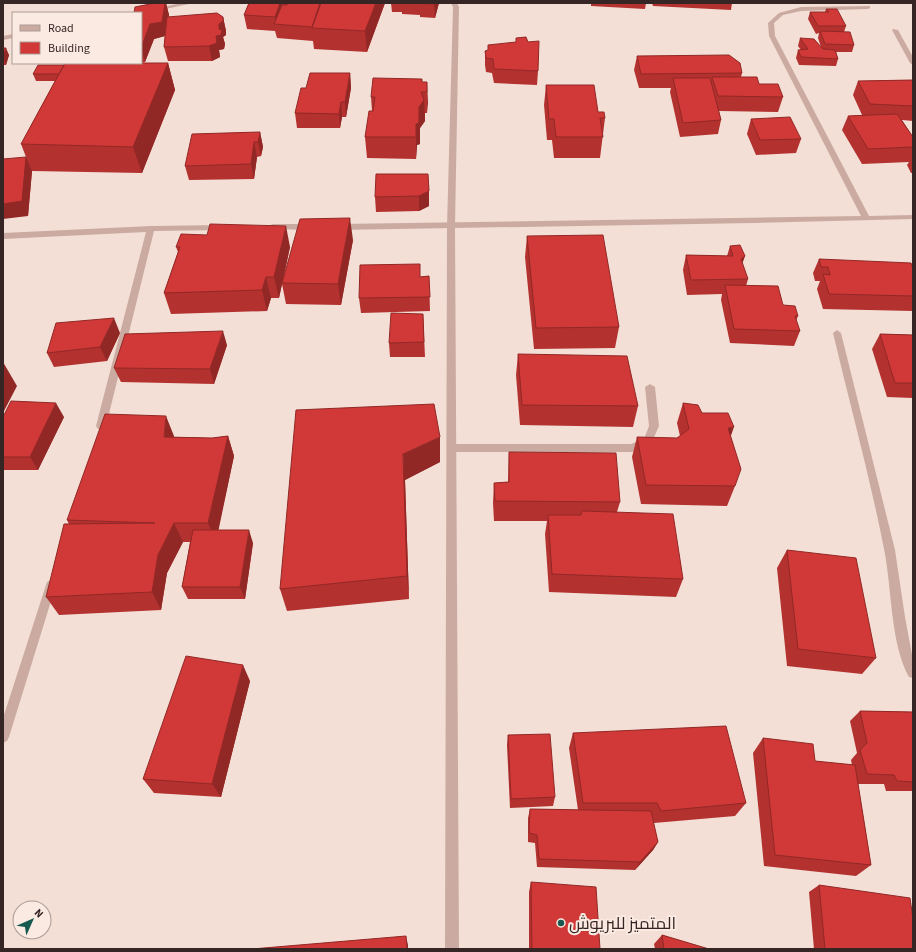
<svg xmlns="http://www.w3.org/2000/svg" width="916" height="952" font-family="'Source Sans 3',Cairo,sans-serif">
	<rect width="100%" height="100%" fill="#f3dfd6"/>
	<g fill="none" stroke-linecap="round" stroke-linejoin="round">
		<!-- minor -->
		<path fill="#cbaba1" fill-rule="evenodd" d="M 870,6 L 870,8 L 868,9 L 801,11 L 783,15 L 774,23 L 775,36 L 869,216 L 913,215 L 913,219 L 754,223 L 339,230 L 335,227 L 339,224 L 861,216 L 769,36 L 768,23 L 779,13 L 801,7 Z
			M 893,29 L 898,30 L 913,57 L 913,65 L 910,63 L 892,30 Z
			M 273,224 L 311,224 L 315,227 L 311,230 L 270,229 L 270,225 Z
			M 221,225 L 225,228 L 224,230 L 154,231 L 106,426 L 104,429 L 98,429 L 96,426 L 146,232 L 3,239 L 3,233 L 151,226 Z
			M 837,330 L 841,333 L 895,550 L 905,617 L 913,660 L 913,678 L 909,677 C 890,643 892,587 884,549 C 870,477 850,405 833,333 Z
			M 650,384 L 655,387 L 659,426 L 651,444 L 632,452 L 452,452 L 449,451 L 447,448 L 449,445 L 452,444 L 631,444 L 644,439 L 649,426 L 645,387 Z
			M 51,580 L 55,582 L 56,585 L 9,737 L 7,741 L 3,743 L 3,718 L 46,585 L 47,582 Z"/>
		<!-- tertiary -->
		<path fill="#cbaba1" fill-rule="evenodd" d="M 181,3 L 194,3 L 141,14 L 141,13 L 135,13 Z
			M 451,3 L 457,3 L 459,7 L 455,226 L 459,949 L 445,949 L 447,226 L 453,7 Z
			M 13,34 L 13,38 L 3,40 L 3,36 Z"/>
	</g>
	<!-- wall -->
	<path fill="#b3312f" d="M 155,3 L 166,3 L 169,15 L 168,17 L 223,17 L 226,31 L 226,35 L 223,37 L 225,44 L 224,49 L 219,50 L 220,57 L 212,61 L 168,61 L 164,47 L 165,36 L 154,39 L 145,62 L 141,63 L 141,13 Z
		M 249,3 L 387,3 L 385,3 L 367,52 L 314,49 L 313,41 L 277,38 L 275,31 L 247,29 L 244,15 Z
		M 391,3 L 439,3 L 435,18 L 420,17 L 420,15 L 402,14 L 402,12 L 392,12 Z
		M 591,3 L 646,3 L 645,9 L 591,6 Z
		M 652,3 L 732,3 L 731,10 L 653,6 Z
		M 826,9 L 846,26 L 844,32 L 854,45 L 852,52 L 836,52 L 838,59 L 836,66 L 799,65 L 796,58 L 798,50 L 801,50 L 798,46 L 800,38 L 821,47 L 818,38 L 819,33 L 816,34 L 808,19 L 810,12 L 825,12 Z
		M 3,48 L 9,55 L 6,65 L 3,65 Z
		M 485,51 L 538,71 L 537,85 L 494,83 L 492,73 L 486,72 L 485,65 Z
		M 637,56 L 742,73 L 741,77 L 759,84 L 783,97 L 778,112 L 719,111 L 721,120 L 718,134 L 680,137 L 670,92 L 671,88 L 639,88 L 634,70 Z
		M 168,63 L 175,90 L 142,173 L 32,171 L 28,216 L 26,157 L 21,144 L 55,81 L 36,81 L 33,74 Z
		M 350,73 L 351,88 L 346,117 L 342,117 L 340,128 L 297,128 L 295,113 L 306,88 Z
		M 913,80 L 913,121 L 902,120 L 913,137 L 913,173 L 911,173 L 907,165 L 909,162 L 862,164 L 842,130 L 848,116 L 862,115 L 853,95 L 858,81 Z
		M 423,82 L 427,82 L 427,113 L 425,113 L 425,121 L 420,128 L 420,144 L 417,145 L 416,159 L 367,158 L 365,137 L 372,111 L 371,97 Z
		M 546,85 L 598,112 L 605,118 L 600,158 L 554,158 L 552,140 L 547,140 L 544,105 Z
		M 751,119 L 801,139 L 796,153 L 756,155 L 747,134 Z
		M 260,132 L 263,147 L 261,156 L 257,157 L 254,179 L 189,180 L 185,166 Z
		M 428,174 L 429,206 L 419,211 L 376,212 L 375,197 Z
		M 527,236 L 619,327 L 615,348 L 534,349 L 525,257 Z
		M 353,240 L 341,305 L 286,304 L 282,284 L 279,298 L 271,298 L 267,311 L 171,314 L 164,293 L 178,252 L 176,247 L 290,247 L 283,280 Z
		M 730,246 L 745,256 L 742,263 L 748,279 L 746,286 L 783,305 L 798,316 L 796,321 L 800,331 L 794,346 L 730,343 L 721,300 L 722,294 L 687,295 L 683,270 L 686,255 L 727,256 Z
		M 819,259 L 913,268 L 913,311 L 823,309 L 817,289 L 820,281 L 815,281 L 813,273 Z
		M 429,276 L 430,311 L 361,313 L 359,298 L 420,277 Z
		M 423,314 L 425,357 L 390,357 L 389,343 Z
		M 120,333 L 107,361 L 54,367 L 47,353 Z
		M 880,334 L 913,335 L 913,398 L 887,397 L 872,349 Z
		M 227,345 L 214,384 L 121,382 L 114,368 Z
		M 518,354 L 638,406 L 633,427 L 520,425 L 516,375 Z
		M 683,403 L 702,413 L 731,437 L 735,486 L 727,506 L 641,504 L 632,457 L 637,437 L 677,438 L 680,436 L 677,423 Z
		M 3,417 L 64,417 L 38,470 L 3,470 Z
		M 174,436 L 174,437 L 212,438 L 228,436 L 234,456 L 218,530 L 253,543 L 245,599 L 188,599 L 182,587 L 190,542 L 183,542 L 167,573 L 161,610 L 59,615 L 46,597 L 69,524 L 67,520 Z
		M 440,437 L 440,462 L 405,480 L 409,599 L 287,611 L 280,589 Z
		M 509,452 L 620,502 L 617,512 L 683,579 L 676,597 L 549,592 L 545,534 L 547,521 L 494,521 L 493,503 L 494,483 L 508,482 Z
		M 787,550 L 876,658 L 862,674 L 787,666 L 777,568 Z
		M 250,681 L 221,797 L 154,793 L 143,779 Z
		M 860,711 L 913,712 L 913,791 L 886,791 L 884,784 L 858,784 L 871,865 L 856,876 L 764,866 L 753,753 L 763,738 L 815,761 L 852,765 L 851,760 L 857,753 L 850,721 Z
		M 573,733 L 746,803 L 735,816 L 654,823 L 653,822 L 658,842 L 653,850 L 635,870 L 537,867 L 535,843 L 528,842 L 528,818 L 530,809 L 578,810 L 569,748 Z
		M 508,735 L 555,797 L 553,806 L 510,808 L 507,745 Z
		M 531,882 L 600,949 L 529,949 L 529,892 Z
		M 819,885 L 913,949 L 814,949 L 809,892 Z
		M 662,935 L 709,949 L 655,949 L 654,944 Z"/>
	<!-- shaded-wall -->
	<path fill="#922826" d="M 165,3 L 166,3 L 169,15 L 165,36 L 154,39 L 145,62 L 141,48 L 150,24 Z
		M 280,3 L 282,3 L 284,14 L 276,24 L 275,17 Z
		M 320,3 L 322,3 L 312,27 Z
		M 376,3 L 387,3 L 385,3 L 367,52 L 365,31 Z
		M 435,3 L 439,3 L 435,18 L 434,4 Z
		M 223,17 L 226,31 L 226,35 L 223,37 L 225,44 L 224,49 L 219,50 L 220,57 L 212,61 L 209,46 L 216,36 L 219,29 L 219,24 Z
		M 6,48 L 9,55 L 6,65 L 3,58 Z
		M 168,63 L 175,90 L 142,173 L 133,147 Z
		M 350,73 L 351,88 L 346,117 L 345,102 Z
		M 427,82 L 428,103 L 427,113 Z
		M 424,100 L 425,121 L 420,128 L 420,144 L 417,145 L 416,159 L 416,124 L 419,107 Z
		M 341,102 L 342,117 L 340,128 L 339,114 Z
		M 260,132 L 263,147 L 261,156 L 258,142 Z
		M 254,142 L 257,157 L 254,179 L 251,164 Z
		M 26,157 L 32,171 L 28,216 L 3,219 L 3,204 Z
		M 429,191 L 429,206 L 419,211 L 419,196 Z
		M 350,218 L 353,240 L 341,305 L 338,284 Z
		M 286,226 L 290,247 L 279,298 L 274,277 Z
		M 745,256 L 740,270 L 741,259 Z
		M 266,277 L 271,298 L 267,311 L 262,290 Z
		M 114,318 L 120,333 L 107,361 L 100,347 Z
		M 223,331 L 227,345 L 214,384 L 210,369 Z
		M 3,362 L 17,386 L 3,413 Z
		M 56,403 L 64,417 L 38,470 L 30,457 Z
		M 166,416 L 174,436 L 172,457 L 164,437 Z
		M 734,427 L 727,447 L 728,428 Z
		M 228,436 L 234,456 L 216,542 L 208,523 Z
		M 440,437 L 440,462 L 405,480 L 409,599 L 407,576 L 403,454 Z
		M 174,523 L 183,542 L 167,573 L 161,610 L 152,592 L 158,555 Z
		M 249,530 L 253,543 L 245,599 L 240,587 Z
		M 243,665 L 250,681 L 221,797 L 212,784 Z
		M 658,842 L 653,850 L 635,870 L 640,862 Z
		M 406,936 L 408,945 L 408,949 L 407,949 Z"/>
	<!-- building -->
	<path fill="#d03937" stroke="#922826" d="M 155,3 L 165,3 L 162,22 L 150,24 L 141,48 L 141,13 L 134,13 L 135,7 Z
		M 249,3 L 280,3 L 275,17 L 244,15 Z
		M 288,3 L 320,3 L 312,27 L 274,24 L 282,5 L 287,5 Z
		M 321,3 L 376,3 L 365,31 L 312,28 Z
		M 420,3 L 435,3 L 434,4 Z
		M 826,9 L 837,9 L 846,26 L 818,26 L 810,12 L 829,12 Z
		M 217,13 L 223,17 L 223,21 L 219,24 L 219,29 L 222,30 L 221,35 L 216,36 L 217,43 L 209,46 L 164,47 L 167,17 Z
		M 820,31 L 850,32 L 854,45 L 825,44 Z
		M 526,37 L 528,42 L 539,41 L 538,71 L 494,69 L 493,59 L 486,58 L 485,51 L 488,50 L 488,45 L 516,42 L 516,38 Z
		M 800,38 L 814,39 L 823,49 L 835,50 L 838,59 L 801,57 L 798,50 L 808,49 Z
		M 3,48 L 6,48 L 3,58 Z
		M 729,55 L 740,63 L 742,73 L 641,74 L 637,56 Z
		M 65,63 L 168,63 L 133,147 L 21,144 Z
		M 38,65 L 64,65 L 59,74 L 33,74 Z
		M 310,73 L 350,73 L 345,102 L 341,102 L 339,114 L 295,113 L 301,88 L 306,88 Z
		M 712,77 L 757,77 L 759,84 L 778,84 L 783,97 L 718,96 Z
		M 373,78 L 422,79 L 422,82 L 427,82 L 427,92 L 421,92 L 424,100 L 419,107 L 419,123 L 416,124 L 416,137 L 365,137 L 369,111 L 373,111 L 375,97 L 371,97 Z
		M 673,78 L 710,78 L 721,120 L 683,123 Z
		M 913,80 L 913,106 L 870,104 L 858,81 Z
		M 546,85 L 594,85 L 598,112 L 604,112 L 605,118 L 600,118 L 603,137 L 556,137 L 554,119 L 549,119 Z
		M 897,114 L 913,137 L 913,147 L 868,149 L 848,116 Z
		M 790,117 L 801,139 L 760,140 L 751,119 Z
		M 260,132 L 258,142 L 254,142 L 251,164 L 185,166 L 192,134 Z
		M 26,157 L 22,201 L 3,204 L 3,159 Z
		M 376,174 L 428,174 L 429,191 L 419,196 L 375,197 Z
		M 350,218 L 338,284 L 282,283 L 300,219 Z
		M 210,224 L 286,226 L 274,277 L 266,277 L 262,290 L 164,293 L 180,247 L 176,247 L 181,234 L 207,235 Z
		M 603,235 L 619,327 L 536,328 L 527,236 Z
		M 740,245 L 745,256 L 741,259 L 748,279 L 691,280 L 686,255 L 733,256 L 730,246 Z
		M 819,259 L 911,263 L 913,268 L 913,296 L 829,294 L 823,274 L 830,275 L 828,267 L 821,267 Z
		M 420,264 L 420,277 L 429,276 L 430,297 L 359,298 L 360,265 Z
		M 725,285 L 778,286 L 783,305 L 795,306 L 798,316 L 795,316 L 800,331 L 734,329 Z
		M 391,313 L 423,314 L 424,342 L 389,343 Z
		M 114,318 L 100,347 L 47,353 L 56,323 Z
		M 223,331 L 210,369 L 114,368 L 125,334 Z
		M 880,334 L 913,335 L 913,383 L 895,383 Z
		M 518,354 L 627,356 L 638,406 L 522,405 Z
		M 11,401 L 56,403 L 30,457 L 3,457 L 3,417 Z
		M 683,403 L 698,405 L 702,413 L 728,413 L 734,427 L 728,428 L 741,469 L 735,486 L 646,485 L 637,437 L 677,438 L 689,429 Z
		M 434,404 L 440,437 L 403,454 L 407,576 L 280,589 L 296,410 Z
		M 105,414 L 166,416 L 164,437 L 212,438 L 228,436 L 208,523 L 174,523 L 158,555 L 152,592 L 46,597 L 64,524 L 155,523 L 67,520 Z
		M 509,452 L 616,453 L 620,502 L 495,501 L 494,483 L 509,482 Z
		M 582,511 L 673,514 L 683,579 L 552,574 L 548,515 L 581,515 Z
		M 193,530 L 249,530 L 240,587 L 182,587 Z
		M 787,550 L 856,558 L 876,658 L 798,649 Z
		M 186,656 L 243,665 L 212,784 L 143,779 Z
		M 860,711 L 913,712 L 913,782 L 897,781 L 894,775 L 867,774 L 860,750 L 867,743 Z
		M 726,726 L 746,803 L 661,811 L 657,803 L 583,803 L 573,733 Z
		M 550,734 L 555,797 L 511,799 L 508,735 Z
		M 763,738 L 813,744 L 815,761 L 855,765 L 871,865 L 775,855 Z
		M 530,809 L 651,811 L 658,842 L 640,862 L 539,859 L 537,835 L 529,833 Z
		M 531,882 L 596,887 L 600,949 L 532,949 Z
		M 819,885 L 910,898 L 913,919 L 913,949 L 825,949 Z
		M 662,935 L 709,949 L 664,949 Z
		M 406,936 L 407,949 L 252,949 Z"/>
	<!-- markers -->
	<circle fill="#17594f" stroke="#faeae2" stroke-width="1.5" cx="561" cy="923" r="4"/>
	<g text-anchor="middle" stroke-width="4" stroke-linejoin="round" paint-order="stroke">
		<!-- near-poi labels -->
		<g font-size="17" fill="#352625" stroke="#faeae2" text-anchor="start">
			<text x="569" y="929">المتميز للبريوش</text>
		</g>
	</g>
	<!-- border -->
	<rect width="916" height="952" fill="none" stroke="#352625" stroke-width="8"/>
	<!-- legend -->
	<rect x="12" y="12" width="130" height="52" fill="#faeae2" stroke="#ab9c96"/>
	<rect x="20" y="25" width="20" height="6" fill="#cbaba1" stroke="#ab9c96"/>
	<text x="48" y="32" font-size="12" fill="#352625">Road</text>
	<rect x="20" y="42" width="20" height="12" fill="#d03937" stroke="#ab9c96"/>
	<text x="48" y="52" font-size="12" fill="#352625">Building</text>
	<!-- north arrow -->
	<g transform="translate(32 920) rotate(45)"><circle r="19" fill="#faeae2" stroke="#ab9c96"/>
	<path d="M0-3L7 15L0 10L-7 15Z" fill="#17594f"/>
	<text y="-6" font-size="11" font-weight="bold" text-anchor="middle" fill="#352625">N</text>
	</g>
</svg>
